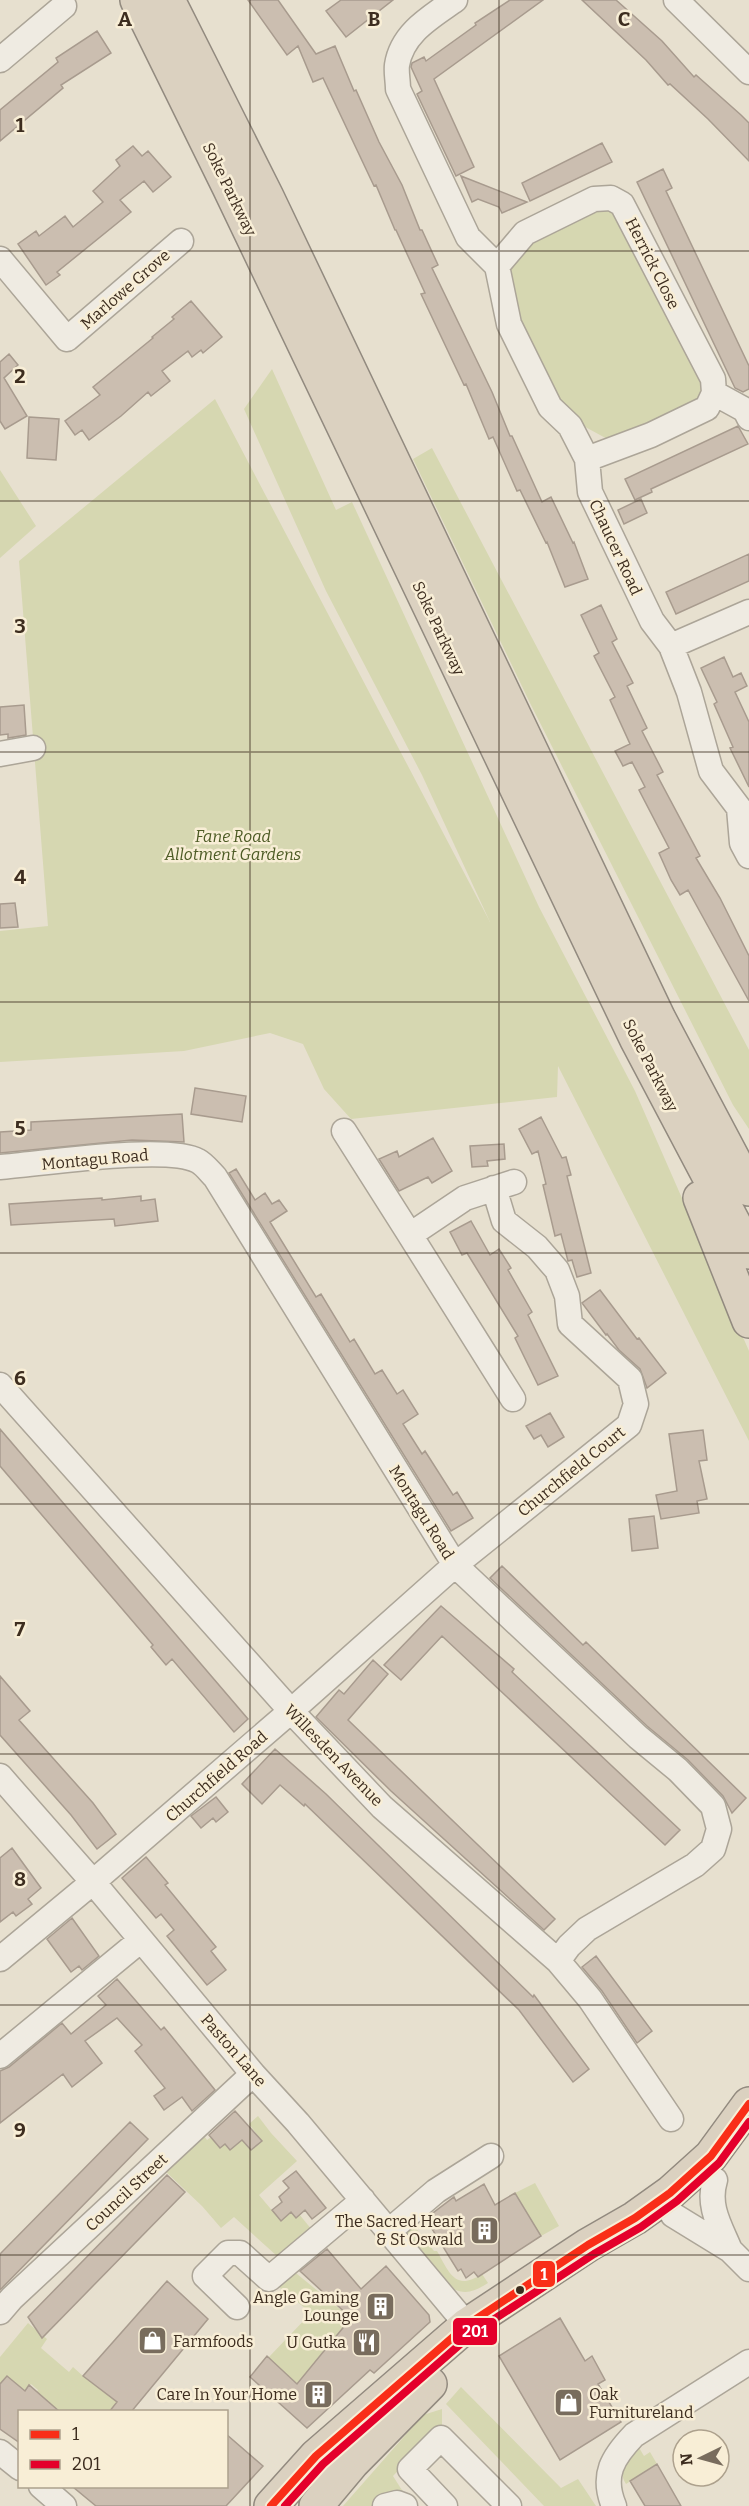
<svg xmlns="http://www.w3.org/2000/svg" width="749" height="2506" font-family="Bitter,serif">
	<rect width="100%" height="100%" fill="#e7e0cf"/>
	<!-- green -->
	<path fill="#d6d7b1" d="M 596,205 L 615,207 L 703,386 L 698,404 L 611,441 L 578,423 L 557,404 L 524,338 L 508,280 L 514,256 L 525,242 Z
		M 272,369 L 336,510 L 352,502 L 539,907 L 635,1091 L 749,1351 L 749,1441 L 558,1066 L 557,1097 L 351,1119 L 324,1089 L 303,1044 L 270,1033 L 184,1051 L 0,1062 L 0,931 L 48,926 L 19,561 L 215,399 L 490,922 L 422,775 L 326,591 L 244,409 Z
		M 432,448 L 749,1050 L 749,1129 L 733,1105 L 530,703 L 413,459 Z
		M 0,470 L 36,526 L 0,558 Z
		M 258,2116 L 271,2133 L 297,2161 L 259,2195 L 281,2221 L 291,2212 L 296,2217 L 299,2214 L 312,2230 L 277,2256 L 234,2217 L 221,2228 L 202,2206 L 164,2170 L 202,2133 L 207,2140 L 214,2135 L 217,2139 L 214,2141 L 220,2148 L 225,2144 L 230,2150 L 242,2140 L 251,2150 L 262,2141 L 249,2124 Z
		M 535,2183 L 559,2226 L 541,2236 L 515,2193 Z
		M 411,2222 L 434,2251 L 437,2251 C 449,2272 455,2292 482,2274 L 488,2283 C 475,2291 467,2295 453,2289 L 403,2228 Z
		M 286,2265 L 351,2318 L 297,2384 L 267,2356 L 269,2357 L 311,2313 L 269,2279 Z
		M 28,2323 L 47,2339 L 41,2348 L 69,2372 L 73,2367 L 83,2376 L 94,2363 L 97,2365 L 93,2384 L 105,2393 L 126,2391 L 115,2411 L 50,2411 L 54,2407 L 46,2400 L 30,2400 L 38,2390 L 31,2384 L 14,2405 L 12,2380 L 7,2376 L 0,2384 L 0,2357 Z
		M 461,2387 L 561,2488 L 578,2479 L 596,2506 L 544,2506 L 446,2404 Z
		M 442,2409 L 442,2425 L 393,2476 L 405,2495 L 377,2506 L 343,2506 L 423,2415 Z
		M 638,2446 L 644,2456 L 650,2452 L 657,2464 L 626,2484 C 616,2468 628,2459 638,2446 Z"/>
	<!-- building -->
	<path fill="#cbbeb0" stroke="#a89b8e" stroke-width="1.5" d="M 248,0 L 278,0 L 316,54 L 335,46 L 354,91 L 356,90 L 379,142 L 402,185 L 420,230 L 422,230 L 438,265 L 432,268 L 492,392 L 510,436 L 512,436 L 542,502 L 551,497 L 573,543 L 574,542 L 588,579 L 565,587 L 547,542 L 546,543 L 520,490 L 517,491 L 493,437 L 489,439 L 466,384 L 464,385 L 421,294 L 425,293 L 396,230 L 395,230 L 376,185 L 374,186 L 323,78 L 313,82 L 298,46 L 287,55 Z
		M 341,0 L 393,0 L 346,37 L 326,11 Z
		M 510,0 L 543,0 L 434,79 L 474,167 L 456,176 L 417,94 L 422,91 L 411,67 L 412,63 L 424,57 L 426,61 L 476,25 L 475,23 Z
		M 582,0 L 616,0 L 662,41 L 694,77 L 696,75 L 741,115 L 749,123 L 749,161 L 708,119 L 670,84 L 668,85 L 646,60 Z
		M 97,31 L 111,53 L 61,85 L 63,88 L 0,141 L 0,110 L 58,62 L 56,58 Z
		M 602,143 L 612,162 L 530,201 L 522,183 Z
		M 133,146 L 142,156 L 148,151 L 171,177 L 153,192 L 144,181 L 120,200 L 131,212 L 57,272 L 60,275 L 46,285 L 18,244 L 36,231 L 39,236 L 65,216 L 73,227 L 103,202 L 93,191 L 120,166 L 116,160 Z
		M 663,169 L 672,188 L 666,191 L 749,366 L 749,389 L 743,392 L 735,388 L 637,182 Z
		M 461,176 L 527,202 L 502,213 L 499,207 L 478,199 L 472,202 Z
		M 191,301 L 222,337 L 203,353 L 201,350 L 192,357 L 188,351 L 162,371 L 170,381 L 151,396 L 148,392 L 121,416 L 89,440 L 82,430 L 75,435 L 65,421 L 100,395 L 93,387 L 153,338 L 152,337 L 174,319 L 172,317 Z
		M 9,354 L 18,365 L 4,378 L 27,416 L 5,429 L 0,421 L 0,362 Z
		M 29,417 L 59,419 L 56,460 L 27,458 Z
		M 738,426 L 748,444 L 651,489 L 652,492 L 635,500 L 625,479 Z
		M 641,499 L 647,513 L 624,524 L 618,510 Z
		M 749,554 L 749,581 L 676,614 L 666,592 Z
		M 601,605 L 617,639 L 612,642 L 633,683 L 627,686 L 647,728 L 642,731 L 663,772 L 657,775 L 700,856 L 696,858 L 720,898 L 749,956 L 749,1001 L 688,890 L 680,895 L 671,880 L 659,853 L 669,848 L 639,790 L 645,787 L 632,762 L 623,766 L 615,751 L 630,744 L 610,700 L 615,697 L 594,656 L 599,653 L 581,615 Z
		M 724,657 L 733,677 L 741,673 L 747,686 L 735,692 L 749,722 L 749,787 L 730,748 L 733,747 L 714,704 L 717,702 L 701,668 Z
		M 24,705 L 26,735 L 8,738 L 8,734 L 0,735 L 0,707 Z
		M 15,903 L 18,927 L 0,928 L 0,904 Z
		M 195,1088 L 246,1096 L 242,1122 L 191,1114 Z
		M 182,1114 L 184,1142 L 132,1140 L 0,1153 L 0,1132 L 31,1130 L 31,1122 Z
		M 541,1117 L 562,1158 L 566,1157 L 571,1175 L 567,1176 L 591,1273 L 577,1277 L 572,1260 L 568,1261 L 561,1234 L 555,1236 L 543,1185 L 546,1184 L 538,1151 L 532,1154 L 519,1129 Z
		M 433,1138 L 452,1171 L 432,1183 L 428,1177 L 399,1191 L 379,1159 L 397,1151 L 399,1157 Z
		M 504,1144 L 505,1159 L 487,1161 L 488,1166 L 472,1167 L 470,1146 Z
		M 236,1169 L 255,1200 L 265,1193 L 272,1204 L 279,1200 L 287,1211 L 270,1222 L 316,1297 L 321,1294 L 350,1342 L 354,1339 L 375,1374 L 382,1370 L 397,1394 L 403,1390 L 418,1414 L 403,1424 L 422,1454 L 425,1451 L 453,1495 L 457,1492 L 473,1518 L 451,1531 L 229,1173 Z
		M 141,1196 L 141,1201 L 155,1199 L 158,1221 L 115,1226 L 114,1219 L 11,1225 L 9,1204 L 102,1198 L 102,1200 Z
		M 471,1221 L 490,1255 L 499,1249 L 511,1268 L 508,1270 L 532,1312 L 528,1315 L 558,1376 L 538,1385 L 515,1338 L 518,1336 L 467,1253 L 462,1255 L 450,1232 Z
		M 600,1290 L 637,1339 L 639,1338 L 666,1373 L 647,1388 L 640,1369 L 619,1350 L 607,1334 L 606,1335 L 582,1303 Z
		M 550,1413 L 564,1437 L 548,1447 L 541,1435 L 534,1439 L 526,1426 Z
		M 0,1429 L 248,1719 L 234,1732 L 172,1659 L 166,1665 L 151,1647 L 153,1645 L 0,1466 Z
		M 703,1430 L 707,1460 L 699,1461 L 707,1499 L 697,1501 L 699,1513 L 661,1519 L 656,1495 L 677,1491 L 669,1434 Z
		M 654,1516 L 658,1548 L 632,1551 L 629,1519 Z
		M 502,1566 L 583,1645 L 586,1642 L 746,1798 L 732,1813 L 723,1796 L 688,1760 L 647,1726 L 490,1578 Z
		M 441,1606 L 514,1669 L 512,1672 L 680,1830 L 665,1845 L 442,1636 L 401,1680 L 384,1665 Z
		M 373,1660 L 388,1674 L 348,1720 L 555,1919 L 544,1930 L 391,1791 L 316,1717 L 339,1690 L 344,1694 Z
		M 0,1676 L 30,1711 L 19,1720 L 93,1803 L 116,1834 L 97,1849 L 71,1815 L 0,1735 Z
		M 275,1749 L 326,1794 L 533,1997 L 534,1995 L 589,2069 L 573,2082 L 519,2010 L 305,1804 L 304,1806 L 280,1785 L 262,1804 L 242,1784 Z
		M 216,1797 L 228,1812 L 216,1822 L 213,1818 L 201,1828 L 191,1816 Z
		M 12,1848 L 41,1888 L 28,1899 L 32,1904 L 16,1916 L 13,1912 L 0,1922 L 0,1858 Z
		M 146,1857 L 168,1883 L 165,1885 L 216,1947 L 211,1951 L 226,1970 L 207,1985 L 167,1936 L 174,1930 L 161,1914 L 156,1918 L 122,1878 Z
		M 72,1918 L 99,1956 L 82,1970 L 79,1966 L 71,1972 L 47,1939 Z
		M 596,1956 L 652,2031 L 637,2043 L 602,1991 L 582,1967 Z
		M 117,1979 L 161,2030 L 164,2027 L 215,2090 L 192,2111 L 182,2097 L 164,2110 L 154,2096 L 165,2088 L 135,2051 L 142,2045 L 117,2018 L 85,2041 L 102,2063 L 72,2087 L 63,2074 L 0,2123 L 0,2071 L 9,2067 L 62,2023 L 71,2034 L 106,2005 L 98,1996 Z
		M 235,2111 L 262,2141 L 251,2150 L 242,2140 L 230,2150 L 225,2144 L 220,2148 L 209,2135 Z
		M 130,2122 L 148,2139 L 0,2290 L 0,2254 Z
		M 296,2171 L 326,2208 L 312,2219 L 305,2210 L 296,2218 L 291,2212 L 281,2221 L 272,2210 L 282,2202 L 279,2197 L 289,2188 L 283,2181 Z
		M 167,2175 L 185,2192 L 42,2338 L 28,2317 Z
		M 484,2184 L 495,2205 L 515,2193 L 541,2236 L 478,2277 L 474,2272 L 466,2278 L 461,2269 L 458,2271 L 432,2229 L 429,2222 L 432,2220 L 429,2216 L 454,2197 L 456,2201 Z
		M 327,2249 L 361,2289 L 386,2266 L 429,2315 L 430,2322 L 374,2373 L 370,2370 L 307,2428 L 250,2377 L 267,2356 L 297,2384 L 351,2318 L 300,2271 Z
		M 167,2281 L 208,2319 L 131,2412 L 109,2412 L 117,2402 L 83,2376 Z
		M 560,2318 L 585,2361 L 592,2356 L 605,2380 L 598,2384 L 621,2422 L 560,2460 L 499,2356 Z
		M 7,2376 L 25,2391 L 29,2385 L 60,2412 L 20,2412 L 20,2443 L 0,2429 L 0,2384 Z
		M 226,2434 L 263,2466 L 226,2506 L 96,2506 L 73,2487 L 226,2487 Z
		M 657,2464 L 681,2506 L 645,2506 L 630,2481 Z"/>
	<g fill="none" stroke-linecap="round" stroke-linejoin="round">
		<defs>
			<path id="minor" d="M 455,0 C 431,17 402,33 397,65 C 396,72 398,81 398,89 L 468,237 L 497,266 L 509,324 L 550,407 L 570,426 L 587,459 L 590,492 L 652,621 L 671,646 L 689,692 L 711,771 L 739,808 L 742,843 L 749,856
				M 676,0 L 749,72
				M 0,60 L 64,6
				M 0,259 L 67,339 L 181,241
				M 497,266 L 525,233 L 594,199 L 611,198 L 622,204 L 713,379 L 714,393 L 707,408 L 651,435 L 587,459
				M 714,393 L 745,410 L 749,418
				M 671,646 L 749,612
				M 0,754 L 33,748
				M 344,1131 L 410,1235
				M 0,1167 C 41,1164 167,1144 198,1161 C 204,1164 210,1172 215,1177 L 455,1565 L 638,1737 L 678,1770 L 713,1806 L 719,1829 L 713,1849 L 695,1865 L 587,1929 L 569,1946 L 558,1961
				M 0,1385 L 291,1711 L 382,1807 L 558,1961 L 590,1999 L 671,2119
				M 513,1399 L 410,1235 L 465,1198 L 514,1182
				M 0,1776 L 93,1882 L 253,2074 L 298,2123 L 467,2325
				M 0,1959 L 93,1882 L 291,1711 L 455,1565 L 629,1425 L 636,1404 L 630,1379 L 570,1324 L 567,1296 L 557,1270 L 537,1247 L 504,1221 L 494,1188
				M 0,2056 L 141,1940
				M 673,2215 L 730,2250 C 720,2226 707,2206 715,2180
				M 389,2231 L 436,2191 L 491,2156
				M 730,2250 L 749,2269
				M 237,2307 L 205,2276 L 228,2253 L 240,2253 L 269,2279 L 363,2200
				M 0,2312 L 12,2298 L 253,2074
				M 0,2452 L 20,2468
				M 41,2486 L 64,2506
				M 385,2506 L 397,2503 L 405,2506
				M 445,2506 L 410,2469 L 441,2438 L 509,2506
				M 614,2506 C 601,2475 613,2457 634,2435 L 749,2362"/>
			<path id="highway" d="M 137,0 L 229,187 L 636,1038 L 749,1252
				M 168,0 L 267,197 L 659,1019 L 749,1189
				M 700,1198 L 749,1321
				M 271,2506 L 316,2456 L 467,2325 L 588,2245 L 635,2218 L 670,2193 L 711,2156 L 749,2104
				M 316,2506 L 353,2462 L 430,2384"/>
		</defs>
		<!-- minor casing -->
		<use href="#minor" stroke="#aca598" stroke-width="27"/>
		<!-- highway casing -->
		<use href="#highway" stroke="#928a7f" stroke-width="36"/>
		<!-- minor -->
		<use href="#minor" stroke="#efebe2" stroke-width="24"/>
		<!-- highway -->
		<use href="#highway" stroke="#dbd1c0" stroke-width="33"/>
		<defs>
			<path id="bus-1" d="M 271,2506 L 316,2456 L 467,2325 L 588,2245 L 635,2218 L 670,2193 L 711,2156 L 749,2104"/>
			<path id="bus-2" d="M 285,2506 L 323,2464 L 473,2333 L 594,2254 L 641,2227 L 677,2201 L 719,2163 L 749,2122"/>
		</defs>
		<!-- bus-1 casing -->
		<use href="#bus-1" stroke="#f8eed6" stroke-width="12"/>
		<!-- bus-2 casing -->
		<use href="#bus-2" stroke="#f8eed6" stroke-width="12"/>
		<!-- bus-1 -->
		<use href="#bus-1" stroke="#f92e18" stroke-width="8"/>
		<!-- bus-2 -->
		<use href="#bus-2" stroke="#e4002b" stroke-width="8"/>
	</g>
	<!-- grid -->
	<path fill="none" stroke="#3d2d1f" stroke-width="1.5" stroke-opacity="0.55" d="M 250,0 L 250,2506M 499,0 L 499,2506M 0,251 L 749,251M 0,501 L 749,501M 0,752 L 749,752M 0,1002 L 749,1002M 0,1253 L 749,1253M 0,1504 L 749,1504M 0,1754 L 749,1754M 0,2005 L 749,2005M 0,2255 L 749,2255"/>
	<!-- icons -->
	<defs>
		<symbol id="building-square" viewBox="-11 -11 22 22"><rect x="-9" y="-9" width="18" height="18" rx="4" fill="#786c5d" stroke="#f8eed6"/><path d="M-4-6H4V6H1V3H-1V6H-4ZM-2.5-4.3h1.7v1.8h-1.7ZM.8-4.3h1.7v1.8H.8ZM-2.5-1h1.7V.8h-1.7ZM.8-1h1.7V.8H.8Z" fill="#fff"/></symbol>
		<symbol id="shop-square" viewBox="-11 -11 22 22"><rect x="-9" y="-9" width="18" height="18" rx="4" fill="#786c5d" stroke="#f8eed6"/><path d="M-5-2.5h2.3a2.7 3.5 0 0 1 5.4 0H5L5.5 6h-11ZM-1.5-2.5h3a1.5 2.3 0 0 0-3 0Z" fill="#fff"/></symbol>
		<symbol id="restaurant-square" viewBox="-11 -11 22 22"><rect x="-9" y="-9" width="18" height="18" rx="4" fill="#786c5d" stroke="#f8eed6"/><path d="M-5-6h1v4h1v-4h1v4h1v-4h1v5L-1.5 .5V6h-2V.5L-5-1ZM5-6V6H3V1.5H1.5Q1.5-4 5-6Z" fill="#fff"/></symbol>
	</defs>
	<g fill-rule="evenodd">
		<use href="#building-square" x="468" y="2214" width="33" height="33"/>
		<use href="#building-square" x="364" y="2290" width="33" height="33"/>
		<use href="#shop-square" x="136" y="2324" width="33" height="33"/>
		<use href="#restaurant-square" x="350" y="2326" width="33" height="33"/>
		<use href="#building-square" x="302" y="2378" width="33" height="33"/>
		<use href="#shop-square" x="552" y="2386" width="33" height="33"/>
	</g>
	<!-- markers -->
	<circle fill="#3d2d1f" stroke="#f8eed6" stroke-width="2" cx="520" cy="2290" r="5"/>
	<g text-anchor="middle" stroke-width="5" stroke-linejoin="round" paint-order="stroke">
		<!-- street labels -->
		<g font-size="16" fill="#3d2d1f" stroke="#f8eed6">
			<text transform="translate(230 189) rotate(64)" y="6">Soke Parkway</text>
			<text transform="translate(653 263) rotate(63)" y="6">Herrick Close</text>
			<text transform="translate(125 289) rotate(-41)" y="6">Marlowe Grove</text>
			<text transform="translate(616 547) rotate(65)" y="6">Chaucer Road</text>
			<text transform="translate(439 628) rotate(65)" y="6">Soke Parkway</text>
			<text transform="translate(651 1065) rotate(63)" y="6">Soke Parkway</text>
			<text transform="translate(95 1159) rotate(-5)" y="6">Montagu Road</text>
			<text transform="translate(571 1471) rotate(-39)" y="6">Churchfield Court</text>
			<text transform="translate(422 1512) rotate(58)" y="6">Montagu Road</text>
			<text transform="translate(334 1755) rotate(46)" y="6">Willesden Avenue</text>
			<text transform="translate(216 1776) rotate(-41)" y="6">Churchfield Road</text>
			<text transform="translate(234 2050) rotate(49)" y="6">Paston Lane</text>
			<text transform="translate(126 2192) rotate(-43)" y="6">Council Street</text>
		</g>
		<!-- park labels -->
		<g font-size="16" font-style="italic" fill="#4c5a24" stroke="#f8eed6">
			<text x="233" y="842">Fane Road<tspan x="233" dy="18">Allotment Gardens</tspan></text>
		</g>
		<!-- poi labels -->
		<g font-size="16" fill="#3d2d1f" stroke="#f8eed6" text-anchor="end">
			<text x="463" y="2227">The Sacred Heart<tspan x="463" dy="18">&amp; St Oswald</tspan></text>
			<text x="359" y="2303">Angle Gaming<tspan x="359" dy="18">Lounge</tspan></text>
			<text x="173" y="2347" text-anchor="start">Farmfoods</text>
			<text x="346" y="2348">U Gutka</text>
			<text x="297" y="2400">Care In Your Home</text>
			<text x="589" y="2400" text-anchor="start">Oak<tspan x="589" dy="18">Furnitureland</tspan></text>
		</g>
	</g>
	<g font-size="20" text-anchor="middle" font-weight="bold" fill="#3d2d1f" stroke="#f8eed6" stroke-width="5" stroke-linejoin="round" paint-order="stroke">
		<text x="125" y="26">A</text>
		<text x="374" y="26">B</text>
		<text x="624" y="26">C</text>
		<text x="20" y="132">1</text>
		<text x="20" y="383">2</text>
		<text x="20" y="633">3</text>
		<text x="20" y="884">4</text>
		<text x="20" y="1135">5</text>
		<text x="20" y="1385">6</text>
		<text x="20" y="1636">7</text>
		<text x="20" y="1886">8</text>
		<text x="20" y="2137">9</text>
	</g>
	<g stroke="#f8eed6" stroke-width="2">
		<rect x="532" y="2260" width="24" height="28" rx="6" fill="#f92e18"/>
		<rect x="452" y="2317" width="46" height="29" rx="6" fill="#e4002b"/>
	</g>
	<g font-size="16" text-anchor="middle" font-weight="bold" fill="#fff">
		<text x="544" y="2280">1</text>
		<text x="475" y="2337">201</text>
	</g>
	<!-- legend -->
	<rect x="18" y="2410" width="210" height="78" fill="#f8eed6" stroke="#ada18d" stroke-width="1.5"/>
	<rect x="30" y="2430" width="30" height="9" fill="#f92e18" stroke="#ada18d" stroke-width="1.5"/>
	<text x="72" y="2440" font-size="18" fill="#3d2d1f">1</text>
	<rect x="30" y="2460" width="30" height="9" fill="#e4002b" stroke="#ada18d" stroke-width="1.5"/>
	<text x="72" y="2470" font-size="18" fill="#3d2d1f">201</text>
	<!-- north arrow -->
	<g transform="translate(701 2458) rotate(265)"><circle r="28" fill="#f8eed6" stroke="#ada18d" stroke-width="1.5"/>
	<path d="M0-4.5L10 22L0 15L-10 22Z" fill="#786c5d"/>
	<text y="-9" font-size="16" font-weight="bold" text-anchor="middle" fill="#3d2d1f">N</text>
	</g>
</svg>
